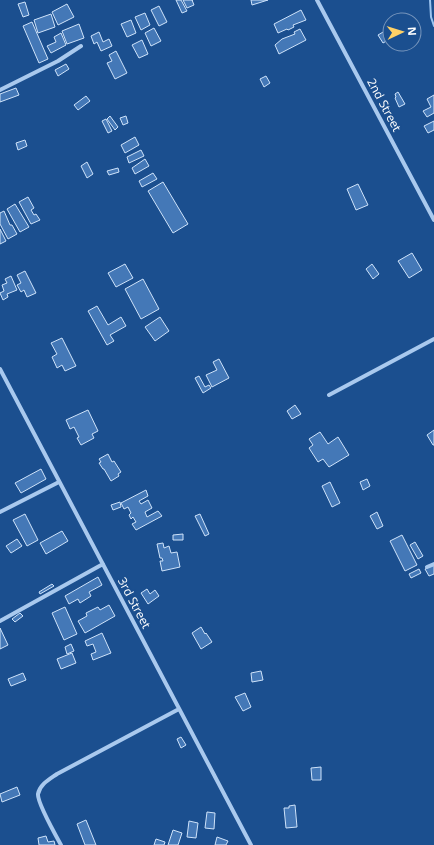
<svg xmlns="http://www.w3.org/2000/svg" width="434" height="845" font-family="'Open Sans',sans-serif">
	<rect width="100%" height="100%" fill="#1b4f8f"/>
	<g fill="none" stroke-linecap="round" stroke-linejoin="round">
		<!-- stream -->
		<path stroke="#9cc4f0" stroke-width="2" d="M 430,0 L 431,17 L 434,26"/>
	</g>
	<!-- building -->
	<path fill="#4478b7" stroke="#cfe3fa" d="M 176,0 L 181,0 L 187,11 L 182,13 Z
		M 183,0 L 193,0 L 192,0 L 194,5 L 187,8 Z
		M 251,0 L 268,0 L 252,5 Z
		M 25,2 L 29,15 L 23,17 L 18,4 Z
		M 67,4 L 74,17 L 58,25 L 52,12 Z
		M 159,6 L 167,22 L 159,26 L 151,10 Z
		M 301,10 L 306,20 L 293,25 L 294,27 L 288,30 L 287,29 L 278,33 L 274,24 Z
		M 145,13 L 150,25 L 141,30 L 135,17 Z
		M 51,14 L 55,27 L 38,33 L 34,20 Z
		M 131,20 L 136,33 L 127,37 L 121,24 Z
		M 32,22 L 48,59 L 39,63 L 23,26 Z
		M 79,24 L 84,38 L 67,44 L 62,31 Z
		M 154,28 L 161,41 L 151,46 L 145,33 Z
		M 390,28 L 390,39 L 383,43 L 378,35 Z
		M 300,29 L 306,40 L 279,54 L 275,45 L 282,39 L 295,34 L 294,32 Z
		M 99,32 L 103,42 L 109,39 L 112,46 L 101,51 L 97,42 L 94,44 L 91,36 Z
		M 61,33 L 66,45 L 51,53 L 47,46 L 56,42 L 54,37 Z
		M 142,40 L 148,54 L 139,58 L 132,45 Z
		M 116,51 L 127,73 L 115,79 L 107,63 L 112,61 L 109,55 Z
		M 66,64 L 69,69 L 58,76 L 55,70 Z
		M 266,76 L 270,83 L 264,87 L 260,79 Z
		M 16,88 L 19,95 L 0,102 L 0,94 Z
		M 398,92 L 405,104 L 399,107 L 395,98 L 396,97 L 395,94 Z
		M 434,95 L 434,113 L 427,117 L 423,111 L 431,107 L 427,99 Z
		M 86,96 L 90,101 L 78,110 L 74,105 Z
		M 110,116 L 118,127 L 115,130 L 107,119 Z
		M 126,116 L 128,123 L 123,125 L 120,118 Z
		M 106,119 L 112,131 L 108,133 L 102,121 Z
		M 434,121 L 434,130 L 428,133 L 424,126 Z
		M 135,137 L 139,145 L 125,153 L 121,145 Z
		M 25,140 L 27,146 L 18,150 L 16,143 Z
		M 141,150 L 144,156 L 129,163 L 127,157 Z
		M 145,159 L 149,166 L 135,174 L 132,168 Z
		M 87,162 L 93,174 L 87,178 L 81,166 Z
		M 118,168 L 119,172 L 109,175 L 107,171 Z
		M 153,173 L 157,179 L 142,187 L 139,181 Z
		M 163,182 L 188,224 L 173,233 L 148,191 Z
		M 358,184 L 368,205 L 356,210 L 347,189 Z
		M 28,197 L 34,208 L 31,210 L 34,215 L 36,214 L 40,220 L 31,224 L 19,202 Z
		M 15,204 L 29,227 L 20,232 L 7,209 Z
		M 4,211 L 10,225 L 12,225 L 17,234 L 8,239 L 0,224 L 0,213 Z
		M 0,229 L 6,241 L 0,244 Z
		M 412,253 L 422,270 L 409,278 L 398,261 Z
		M 125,264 L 133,278 L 116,287 L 108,273 Z
		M 372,264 L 379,274 L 373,279 L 366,269 Z
		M 25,271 L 36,293 L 27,297 L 24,290 L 21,292 L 17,285 L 21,283 L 17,275 Z
		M 11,276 L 17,290 L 7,294 L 8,297 L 3,300 L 0,293 L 4,291 L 2,285 L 7,283 L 5,279 Z
		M 143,279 L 159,309 L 141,319 L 125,289 Z
		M 97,306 L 108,325 L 121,317 L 126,326 L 110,335 L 114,341 L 107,345 L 88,311 Z
		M 160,317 L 169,331 L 155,341 L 145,327 Z
		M 62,338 L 76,366 L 65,371 L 62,365 L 57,368 L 52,357 L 57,354 L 51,343 Z
		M 219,359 L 229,378 L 212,387 L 206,375 L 217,370 L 213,362 Z
		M 199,376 L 205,387 L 209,385 L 211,388 L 203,393 L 195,378 Z
		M 295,405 L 301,414 L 292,419 L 287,411 Z
		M 88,410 L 98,431 L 92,434 L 94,438 L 81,445 L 77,438 L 79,437 L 74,427 L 70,429 L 66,420 Z
		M 434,430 L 434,445 L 433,445 L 427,435 Z
		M 320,432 L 328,444 L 338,437 L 349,455 L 329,467 L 323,459 L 318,462 L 309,448 L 313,445 L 309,439 Z
		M 108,454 L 112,462 L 114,461 L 121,472 L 118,474 L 119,476 L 111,481 L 104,469 L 103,469 L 99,463 L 101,462 L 99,459 Z
		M 41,469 L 46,479 L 21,493 L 15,483 Z
		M 367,479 L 370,486 L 363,490 L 360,482 Z
		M 330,482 L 340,503 L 332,507 L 322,486 Z
		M 146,490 L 148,496 L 139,501 L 141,504 L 148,500 L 152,508 L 145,512 L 147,517 L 158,511 L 162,516 L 136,530 L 132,524 L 136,522 L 133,517 L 131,519 L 129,515 L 131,513 L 128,507 L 124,509 L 121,503 Z
		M 120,502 L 121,507 L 113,510 L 111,505 Z
		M 377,512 L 383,526 L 377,529 L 370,516 Z
		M 25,514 L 38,540 L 27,546 L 13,520 Z
		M 200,514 L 209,534 L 205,536 L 195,516 Z
		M 62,531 L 68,541 L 46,554 L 40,543 Z
		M 183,534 L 183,540 L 173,540 L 173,535 Z
		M 402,535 L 417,565 L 405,571 L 390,541 Z
		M 17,539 L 22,546 L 11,553 L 6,546 Z
		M 415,542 L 423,556 L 418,559 L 410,545 Z
		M 163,543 L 164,548 L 169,546 L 171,553 L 177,552 L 180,567 L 162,571 L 160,561 L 163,561 L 162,558 L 160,558 L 157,544 Z
		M 434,565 L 434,574 L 429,576 L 425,569 Z
		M 419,569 L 421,573 L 411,578 L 409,574 Z
		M 98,577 L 102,585 L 89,592 L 91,596 L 80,603 L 78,599 L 69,604 L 65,596 Z
		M 52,584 L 54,586 L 40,594 L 39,592 Z
		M 147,589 L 150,594 L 155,590 L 159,596 L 148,604 L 141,593 Z
		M 109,605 L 115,616 L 85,633 L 78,621 L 87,616 L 86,613 L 98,607 L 100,610 Z
		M 65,607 L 77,634 L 64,640 L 52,613 Z
		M 20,613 L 23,616 L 15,622 L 12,619 Z
		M 201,627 L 205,634 L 206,633 L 212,642 L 201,649 L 192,633 Z
		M 0,628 L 8,645 L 0,649 Z
		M 102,633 L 111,653 L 93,660 L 91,654 L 96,652 L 93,644 L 87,646 L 85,641 Z
		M 71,644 L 74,651 L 67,654 L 65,647 Z
		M 72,653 L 76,663 L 61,669 L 57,659 Z
		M 261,671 L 263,680 L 252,682 L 251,673 Z
		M 23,673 L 26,680 L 11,686 L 8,679 Z
		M 245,693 L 251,707 L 243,711 L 235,697 Z
		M 181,737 L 186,745 L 181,748 L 177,739 Z
		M 321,767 L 321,780 L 312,780 L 311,768 Z
		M 17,787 L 20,795 L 2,802 L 0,794 Z
		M 295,805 L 297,827 L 286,828 L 284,808 L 289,808 L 289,806 Z
		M 207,812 L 215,813 L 214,829 L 205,828 Z
		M 86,820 L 96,845 L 85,845 L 77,824 Z
		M 189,821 L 198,823 L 196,838 L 187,837 Z
		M 173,830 L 182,833 L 178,845 L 168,845 Z
		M 46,836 L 48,842 L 54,841 L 55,845 L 39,845 L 38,838 Z
		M 217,837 L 228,841 L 226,845 L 215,845 Z
		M 156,839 L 165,842 L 164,845 L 154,845 Z"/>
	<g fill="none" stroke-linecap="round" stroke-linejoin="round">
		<!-- street -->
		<path stroke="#a9c9ee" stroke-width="4" d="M 317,0 L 434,220
			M 0,90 L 58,61 L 81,46
			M 0,369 L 251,845
			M 329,395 L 434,339
			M 0,512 L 59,482
			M 427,567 L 434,564
			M 0,621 L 103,564
			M 61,845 C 56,836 37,802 38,794 C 40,784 50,779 57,774 L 179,709"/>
	</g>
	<g text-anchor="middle" stroke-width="4" stroke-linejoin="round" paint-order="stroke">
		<!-- street labels -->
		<g font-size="12" fill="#fff" stroke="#1b4f8f">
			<text transform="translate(384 105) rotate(62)" y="4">2nd Street</text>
			<text transform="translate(134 603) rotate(62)" y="4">3rd Street</text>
		</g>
	</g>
	<!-- north arrow -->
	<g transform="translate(402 32) rotate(86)"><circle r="19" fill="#1b4f8f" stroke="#7695bc"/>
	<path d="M0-3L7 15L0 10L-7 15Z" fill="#ffd166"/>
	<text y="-6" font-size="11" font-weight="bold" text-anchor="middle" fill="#ffffff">N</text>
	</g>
</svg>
